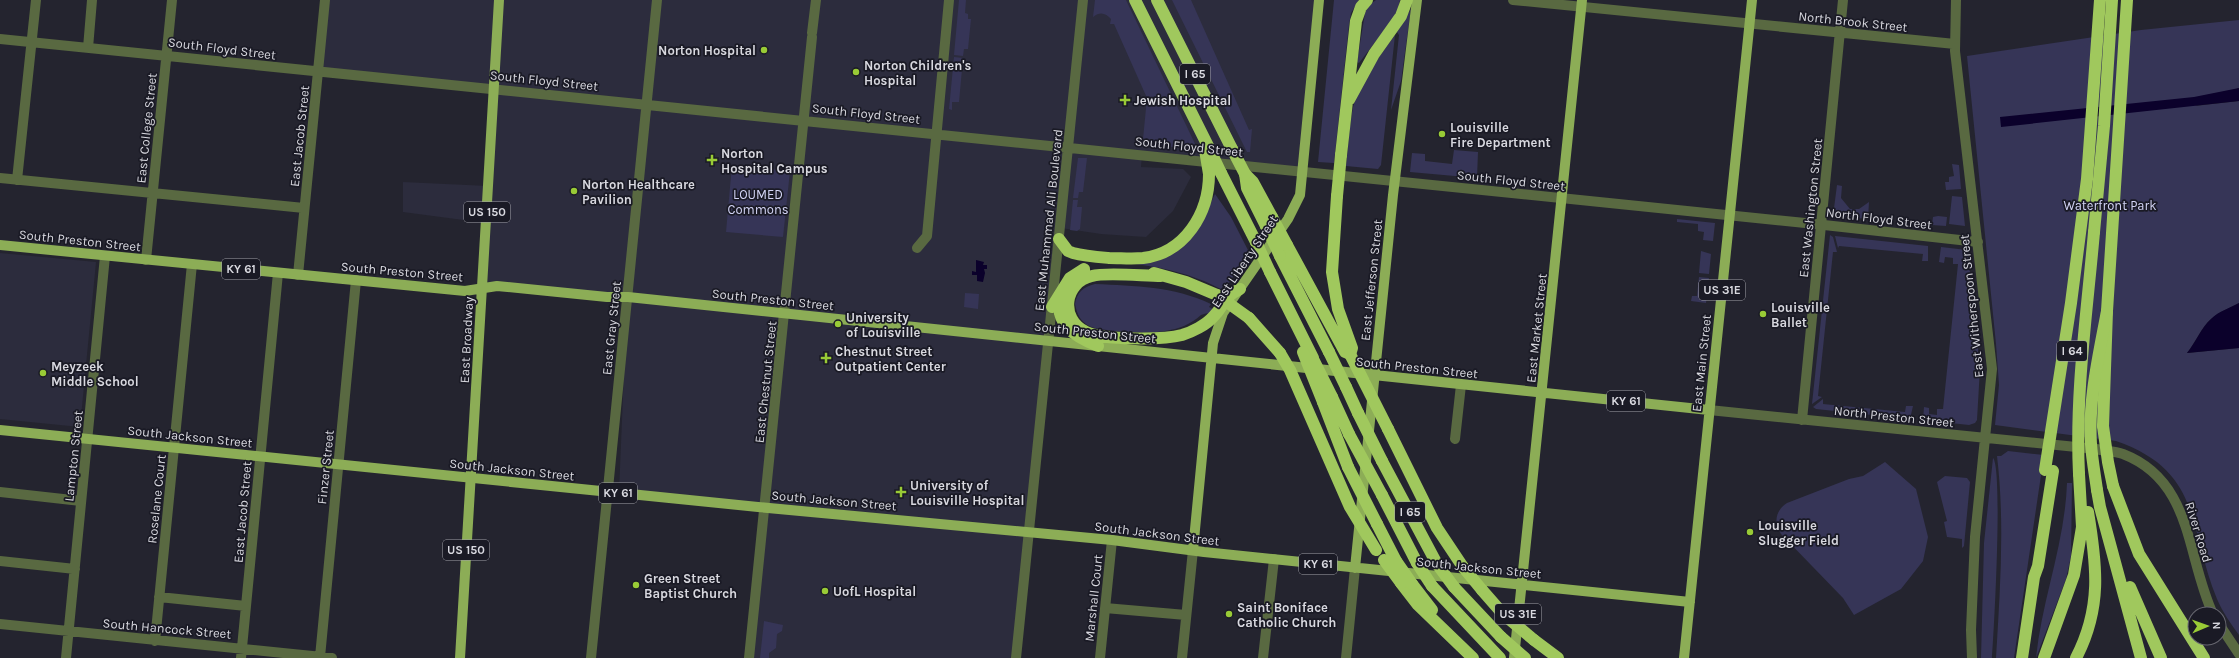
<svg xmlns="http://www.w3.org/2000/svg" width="2239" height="658" font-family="Karla,sans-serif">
	<rect width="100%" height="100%" fill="#24242f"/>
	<!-- built -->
	<path fill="#2c2c3d" d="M 325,0 L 1319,0 L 1303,171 L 1142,155 L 1141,167 L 1183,169 L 1191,177 L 1173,211 L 1146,237 L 1101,234 L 1061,228 L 1016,658 L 749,658 L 765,508 L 619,493 L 627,298 L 482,289 L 486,223 L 403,212 L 403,182 L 488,186 L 494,88 L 318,71 Z
		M 0,253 L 96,262 L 80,427 L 0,419 Z"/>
	<!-- green -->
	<path fill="#363557" d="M 959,0 L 966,0 L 965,13 L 968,14 L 968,19 L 971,19 L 968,49 L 964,49 L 963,56 L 954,55 Z
		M 1095,0 L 1126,0 L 1198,150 L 1139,143 L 1143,139 L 1147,98 L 1114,24 L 1110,24 L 1111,19 C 1106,13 1100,11 1093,17 Z
		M 1172,0 L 1191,0 L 1249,130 L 1252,129 L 1250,152 L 1247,152 L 1241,140 Z
		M 1334,0 L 1359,0 L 1351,13 L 1349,25 L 1334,163 L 1318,162 Z
		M 1376,0 L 1400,0 L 1397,14 L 1359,63 L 1357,62 L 1365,13 L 1368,6 Z
		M 1411,9 L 1401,81 L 1391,110 L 1399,35 L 1397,32 Z
		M 2239,20 L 2239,88 L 2195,106 L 2239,101 L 2239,303 C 2230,308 2220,311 2211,319 C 2201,328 2196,342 2187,353 L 2239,348 L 2239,635 C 2231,624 2222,611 2217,599 C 2188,529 2203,471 2116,441 L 1995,425 L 1999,385 L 1996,344 L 1967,56 L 2141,30 Z
		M 1395,35 L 1381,165 L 1378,169 L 1346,166 C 1348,148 1349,130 1352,113 C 1357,84 1378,59 1395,35 Z
		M 954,57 L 963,58 L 959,102 L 952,102 L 952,110 L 949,109 Z
		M 1454,150 L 1478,152 L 1477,178 L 1410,172 L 1412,153 L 1425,154 L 1425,161 L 1452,164 Z
		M 1078,158 L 1087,158 L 1083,192 L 1079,192 L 1078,198 L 1073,198 Z
		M 1952,164 L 1959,165 L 1961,189 L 1946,190 L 1945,182 L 1949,182 L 1949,177 L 1954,176 Z
		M 732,165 L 790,171 L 783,237 L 726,232 Z
		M 1837,185 L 1842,186 L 1841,198 L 1850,209 L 1859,209 L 1869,202 L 1868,219 L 1833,216 Z
		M 1215,194 L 1231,217 L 1249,252 L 1227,286 L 1224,285 L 1221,289 C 1190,273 1164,268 1130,263 L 1144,262 L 1200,225 Z
		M 1952,196 L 1962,197 L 1965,226 L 1949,224 Z
		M 1073,200 L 1078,200 L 1077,207 L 1082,207 L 1080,229 L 1077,231 L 1070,230 Z
		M 1938,216 L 1947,217 L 1946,226 L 1932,225 L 1933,217 Z
		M 1677,219 L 1715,223 L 1713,241 L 1703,240 L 1704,232 L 1698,231 L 1698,224 L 1677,222 Z
		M 1830,235 L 1833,237 L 1837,252 L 1833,252 L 1818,396 L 1822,397 L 1812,404 Z
		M 1835,236 L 1928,246 L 1928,261 L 1922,261 L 1923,254 L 1839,246 L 1838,248 Z
		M 1941,247 L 1967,250 L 1968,253 L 1980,368 L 1977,420 L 1975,423 L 1969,425 L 1923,420 L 1924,407 L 1929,408 L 1929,414 L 1937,415 L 1937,409 L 1943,409 L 1958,264 L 1953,264 L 1953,258 L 1945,257 L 1944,263 L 1939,262 Z
		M 1701,251 L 1711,254 L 1709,274 L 1699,273 Z
		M 1699,277 L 1709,278 L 1706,303 L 1691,301 L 1692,296 L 1697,296 Z
		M 1095,284 C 1135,286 1173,286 1211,304 L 1209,307 L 1215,310 C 1210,314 1205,313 1201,315 C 1191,324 1179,329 1165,331 C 1151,334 1102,332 1089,326 C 1080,321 1077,314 1075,304 C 1077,292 1083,287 1095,284 Z
		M 965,293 L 979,294 L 978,309 L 964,307 Z
		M 1823,399 L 1823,404 L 1905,412 L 1906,406 L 1913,406 L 1910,419 L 1816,409 L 1813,407 Z
		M 2008,451 L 2044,455 L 2014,658 L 1996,658 C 2000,591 2005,523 1997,456 L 2001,456 Z
		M 1993,458 C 2003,468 1994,633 1992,658 L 1981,658 L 1984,543 Z
		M 1885,462 L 1916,489 L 1928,537 L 1923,561 L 1901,589 L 1854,615 L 1843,598 L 1781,534 C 1773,522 1776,510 1787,503 L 1849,479 L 1863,476 Z
		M 1945,476 L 1967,478 L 1970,482 L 1964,546 L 1962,548 L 1962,539 L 1947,537 L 1944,522 L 1947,521 L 1937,482 Z
		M 2067,483 L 2072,483 L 2071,556 L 2066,579 L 2036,658 C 2042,599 2065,543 2067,483 Z
		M 764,621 L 783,625 L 782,631 L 777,634 L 776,648 L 769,653 L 769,658 L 760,658 Z"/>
	<!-- water -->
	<path fill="#0b012b" d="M 2239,88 L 2239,101 L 2001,127 L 2000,117 L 2194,97 Z
		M 976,260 L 984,262 L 983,265 L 987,265 L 987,269 L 984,269 L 985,273 L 983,282 L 977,281 L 977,275 L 972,275 L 972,271 L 976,272 Z
		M 2239,303 L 2239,348 L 2187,353 C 2196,342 2201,328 2211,319 C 2219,311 2230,308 2239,303 Z"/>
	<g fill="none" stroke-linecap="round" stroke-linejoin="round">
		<!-- minor -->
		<path stroke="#596941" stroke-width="10" d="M 1513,0 L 1955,44
			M 1956,0 L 1955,51 L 1992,369 L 1975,537 L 1971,630 L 1972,658
			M 812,33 L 816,0
			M 0,39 L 1815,224 L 1978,242
			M 88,48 L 92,0
			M 0,178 L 304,208
			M 17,180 L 36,0
			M 917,248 L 927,236 L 949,0
			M 146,260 L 172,0
			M 298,275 L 325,0
			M 1709,410 L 2096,449 C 2105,451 2114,451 2123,454 C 2193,481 2186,556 2213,614
			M 1802,420 L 1843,0
			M 1455,439 L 1461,385
			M 0,492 L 81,501
			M 0,561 L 75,569
			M 159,597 L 246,606
			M 1105,608 L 1186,615
			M 0,624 L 332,658
			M 2219,624 L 2239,654
			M 155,641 L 192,264
			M 320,657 L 356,280
			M 66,658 L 105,256
			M 241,658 L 278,273
			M 591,658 L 657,0
			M 749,658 L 812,37
			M 1016,658 L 1083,0
			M 1100,658 L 1112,540
			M 1182,658 L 1193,550
			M 1263,658 L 1274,559
			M 1346,658 L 1355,568"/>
		<!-- major -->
		<path stroke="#8cad56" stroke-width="10" d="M 0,245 L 465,291 L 497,286 L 607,297 L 628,297 L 1709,410
			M 0,430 L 758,507 L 1112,540 L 1204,552 L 1690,602
			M 1193,550 L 1213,343 L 1223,313 L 1288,219 L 1300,195 L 1319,0
			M 1355,568 L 1393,195 L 1417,0
			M 460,658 L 499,0
			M 1514,658 L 1582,0
			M 1684,658 L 1752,0"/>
		<!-- highway -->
		<path stroke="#a0c85d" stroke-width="12" d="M 1135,0 L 1211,152
			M 1157,0 L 1232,149
			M 1349,100 L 1374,54 L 1401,16 L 1407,0
			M 1341,155 L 1356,21 L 1361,7 L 1367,0
			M 1221,173 L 1256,242
			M 1245,174 L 1247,188 L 1266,226
			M 1245,174 L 1253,182 L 1272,217
			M 2094,232 L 2104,126 L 2112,0
			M 1059,239 L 1068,251 L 1073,253 C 1084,256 1097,257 1109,258 C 1121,258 1132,259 1143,258 C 1185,253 1209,213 1209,174
			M 1287,245 L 1345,352 L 1350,354 L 1352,348 L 1338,309 L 1332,272 L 1337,196
			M 1280,256 L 1329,352
			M 1270,272 L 1313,358
			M 1154,273 L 1186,282 L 1217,295
			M 1161,276 C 1144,276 1106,272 1092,276 C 1064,282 1059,319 1086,332 C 1103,340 1163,340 1182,335 C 1192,332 1206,325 1213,317 C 1225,305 1223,297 1240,289
			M 1061,295 C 1053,324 1075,337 1098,346
			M 1052,307 L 1070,278 L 1084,269
			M 1249,318 L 1280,353
			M 1346,387 L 1358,413
			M 1332,397 L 1349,434
			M 1323,402 L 1348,467
			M 2103,426 L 2107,311 L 2127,0
			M 1388,429 L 1437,528 L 1463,567
			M 1382,461 L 1437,564
			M 2113,486 L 2139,554 L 2204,658
			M 2097,490 L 2100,507 L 2141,658
			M 1382,495 L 1417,563
			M 1377,524 L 1396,561
			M 1401,583 L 1418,605 L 1473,658
			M 1412,584 L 1432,610
			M 1432,586 L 1500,658
			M 1454,587 L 1501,637
			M 2130,587 L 2161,658
			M 1482,590 L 1503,614
			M 1534,640 L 1558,658
			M 2022,658 L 2034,577 L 2038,566 L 2053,471
			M 2044,658 L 2074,575 L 2082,527 L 2079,474
			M 2076,658 C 2102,608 2097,566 2088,512"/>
		<!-- highway-bridge -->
		<path stroke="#a0c85d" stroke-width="12" d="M 1232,149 L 1245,174
			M 1205,150 L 1209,174
			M 1211,152 L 1221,173
			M 1337,196 L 1341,155
			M 1272,217 L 1287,245
			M 1266,226 L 1280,256
			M 1256,242 L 1270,272
			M 1217,295 L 1249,318
			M 1303,352 L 1323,402
			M 1329,352 L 1346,387
			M 1280,353 L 1290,370 L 1350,507 L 1376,550
			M 1350,354 L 1388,429
			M 1314,361 L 1332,397
			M 1358,413 L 1382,461
			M 2103,426 L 2108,462 L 2113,486
			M 1349,434 L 1382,495
			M 1348,467 L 1377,524
			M 2045,470 L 2071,303 L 2087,179 L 2100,0
			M 2079,474 C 2075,393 2087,313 2094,232
			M 2097,490 C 2095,475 2092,459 2091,444 C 2088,400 2099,354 2107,311
			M 1384,560 L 1401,583
			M 1396,561 L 1412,584
			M 1417,563 L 1432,586
			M 1437,564 L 1454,587
			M 1463,567 L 1482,590
			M 1503,614 L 1534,640
			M 1501,637 L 1525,658"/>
	</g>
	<!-- markers -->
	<g fill="#99cb36" stroke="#1a1a25" stroke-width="1.5">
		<circle cx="764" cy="50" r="4"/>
		<circle cx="856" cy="72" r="4"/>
		<path d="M1123 94h4v4h4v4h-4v4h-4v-4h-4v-4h4z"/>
		<circle cx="1442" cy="134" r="4"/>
		<path d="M710 154h4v4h4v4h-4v4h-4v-4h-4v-4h4z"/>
		<circle cx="574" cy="191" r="4"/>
		<circle cx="1763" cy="314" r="4"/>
		<circle cx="838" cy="324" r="4"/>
		<path d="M824 352h4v4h4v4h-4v4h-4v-4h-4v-4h4z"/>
		<circle cx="43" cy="373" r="4"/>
		<path d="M899 486h4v4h4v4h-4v4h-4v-4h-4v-4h4z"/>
		<circle cx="1750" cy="532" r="4"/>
		<circle cx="636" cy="585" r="4"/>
		<circle cx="825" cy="591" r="4"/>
		<circle cx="1229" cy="614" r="4"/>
	</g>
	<g text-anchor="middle" stroke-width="3.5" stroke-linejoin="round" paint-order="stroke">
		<!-- shield labels -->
		<g fill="#1a1a25" stroke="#9f9fa7" stroke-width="1">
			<rect x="1180" y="64" width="30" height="20" rx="3"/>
			<rect x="464" y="202" width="46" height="20" rx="3"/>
			<rect x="222" y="259" width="38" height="20" rx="3"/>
			<rect x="1699" y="280" width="46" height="20" rx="3"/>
			<rect x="2057" y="341" width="30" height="20" rx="3"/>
			<rect x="1607" y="391" width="38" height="20" rx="3"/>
			<rect x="599" y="483" width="38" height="20" rx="3"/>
			<rect x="1395" y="502" width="30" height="20" rx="3"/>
			<rect x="443" y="540" width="46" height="20" rx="3"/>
			<rect x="1299" y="554" width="38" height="20" rx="3"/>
			<rect x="1495" y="604" width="46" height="20" rx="3"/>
		</g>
		<g font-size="12" font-weight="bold" fill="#d8d8df">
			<text x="1195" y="78">I 65</text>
			<text x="487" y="216">US 150</text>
			<text x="241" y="273">KY 61</text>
			<text x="1722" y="294">US 31E</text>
			<text x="2072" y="355">I 64</text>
			<text x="1626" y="405">KY 61</text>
			<text x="618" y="497">KY 61</text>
			<text x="1410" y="516">I 65</text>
			<text x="466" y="554">US 150</text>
			<text x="1318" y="568">KY 61</text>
			<text x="1518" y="618">US 31E</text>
		</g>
		<!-- street labels -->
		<g font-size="13" fill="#d8d8df" stroke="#1a1a25">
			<text transform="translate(1853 21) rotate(6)" y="5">North Brook Street</text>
			<text transform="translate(222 48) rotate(7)" y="5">South Floyd Street</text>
			<text transform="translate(544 80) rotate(6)" y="5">South Floyd Street</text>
			<text transform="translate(866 113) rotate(6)" y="5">South Floyd Street</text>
			<text transform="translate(146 128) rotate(-84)" y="5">East College Street</text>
			<text transform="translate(299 136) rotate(-84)" y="5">East Jacob Street</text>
			<text transform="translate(1189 146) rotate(6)" y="5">South Floyd Street</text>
			<text transform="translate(1511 180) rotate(6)" y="5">South Floyd Street</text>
			<text transform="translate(1810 208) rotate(-84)" y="5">East Washington Street</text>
			<text transform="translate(1879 218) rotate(7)" y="5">North Floyd Street</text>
			<text transform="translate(1048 220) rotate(-84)" y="5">East Muhammad Ali Boulevard</text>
			<text transform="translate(80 240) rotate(6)" y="5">South Preston Street</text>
			<text transform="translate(1244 261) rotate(-56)" y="5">East Liberty Street</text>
			<text transform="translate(402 271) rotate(5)" y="5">South Preston Street</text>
			<text transform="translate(1371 280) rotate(-84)" y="5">East Jefferson Street</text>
			<text transform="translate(773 299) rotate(6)" y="5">South Preston Street</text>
			<text transform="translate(1971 306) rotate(-96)" y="5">East Witherspoon Street</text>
			<text transform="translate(611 328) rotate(-84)" y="5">East Gray Street</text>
			<text transform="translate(1536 328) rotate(-84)" y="5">East Market Street</text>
			<text transform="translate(1095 332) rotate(6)" y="5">South Preston Street</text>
			<text transform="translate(466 340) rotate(-87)" y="5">East Broadway</text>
			<text transform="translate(1701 363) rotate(-84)" y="5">East Main Street</text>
			<text transform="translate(1417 367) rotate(6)" y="5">South Preston Street</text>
			<text transform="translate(765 382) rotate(-84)" y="5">East Chestnut Street</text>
			<text transform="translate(1894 416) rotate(6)" y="5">North Preston Street</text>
			<text transform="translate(190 436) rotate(6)" y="5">South Jackson Street</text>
			<text transform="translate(73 456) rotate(-84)" y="5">Lampton Street</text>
			<text transform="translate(325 467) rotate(-84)" y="5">Finzer Street</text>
			<text transform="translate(512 469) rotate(6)" y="5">South Jackson Street</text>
			<text transform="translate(156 499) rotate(-84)" y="5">Roselane Court</text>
			<text transform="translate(834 500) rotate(5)" y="5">South Jackson Street</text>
			<text transform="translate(242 512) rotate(-85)" y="5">East Jacob Street</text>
			<text transform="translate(2199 532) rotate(73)" y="5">River Road</text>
			<text transform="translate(1157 533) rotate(7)" y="5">South Jackson Street</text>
			<text transform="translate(1479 567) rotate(6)" y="5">South Jackson Street</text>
			<text transform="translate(1093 598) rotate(-84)" y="5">Marshall Court</text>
			<text transform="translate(167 628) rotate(5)" y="5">South Hancock Street</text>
		</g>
		<!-- poi labels -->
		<g font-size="13" font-weight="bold" fill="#d8d8df" stroke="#1a1a25" text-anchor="start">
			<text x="756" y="55" text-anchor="end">Norton Hospital</text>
			<text x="864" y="70">Norton Children's<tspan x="864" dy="15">Hospital</tspan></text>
			<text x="1134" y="105">Jewish Hospital</text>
			<text x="1450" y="132">Louisville<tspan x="1450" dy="15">Fire Department</tspan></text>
			<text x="721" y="158">Norton<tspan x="721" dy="15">Hospital Campus</tspan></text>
			<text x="582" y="189">Norton Healthcare<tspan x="582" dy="15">Pavilion</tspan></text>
			<text x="1771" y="312">Louisville<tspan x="1771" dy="15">Ballet</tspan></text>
			<text x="846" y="322">University<tspan x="846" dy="15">of Louisville</tspan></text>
			<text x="835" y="356">Chestnut Street<tspan x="835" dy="15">Outpatient Center</tspan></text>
			<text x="51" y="371">Meyzeek<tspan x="51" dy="15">Middle School</tspan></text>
			<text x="910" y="490">University of<tspan x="910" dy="15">Louisville Hospital</tspan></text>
			<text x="1758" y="530">Louisville<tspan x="1758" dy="15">Slugger Field</tspan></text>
			<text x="644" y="583">Green Street<tspan x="644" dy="15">Baptist Church</tspan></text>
			<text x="833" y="596">UofL Hospital</text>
			<text x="1237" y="612">Saint Boniface<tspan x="1237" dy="15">Catholic Church</tspan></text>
		</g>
		<!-- park labels -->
		<g font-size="13" fill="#d3d4f5" stroke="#1a1a25">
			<text x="758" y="199">LOUMED<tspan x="758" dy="15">Commons</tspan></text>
			<text x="2110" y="210">Waterfront Park</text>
		</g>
	</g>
	<!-- north arrow -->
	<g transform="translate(2207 626) rotate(88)"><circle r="19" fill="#1a1a25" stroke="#66666f"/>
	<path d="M0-3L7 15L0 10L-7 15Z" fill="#99cb36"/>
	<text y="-6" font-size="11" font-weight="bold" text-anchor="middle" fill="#d8d8df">N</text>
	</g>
</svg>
